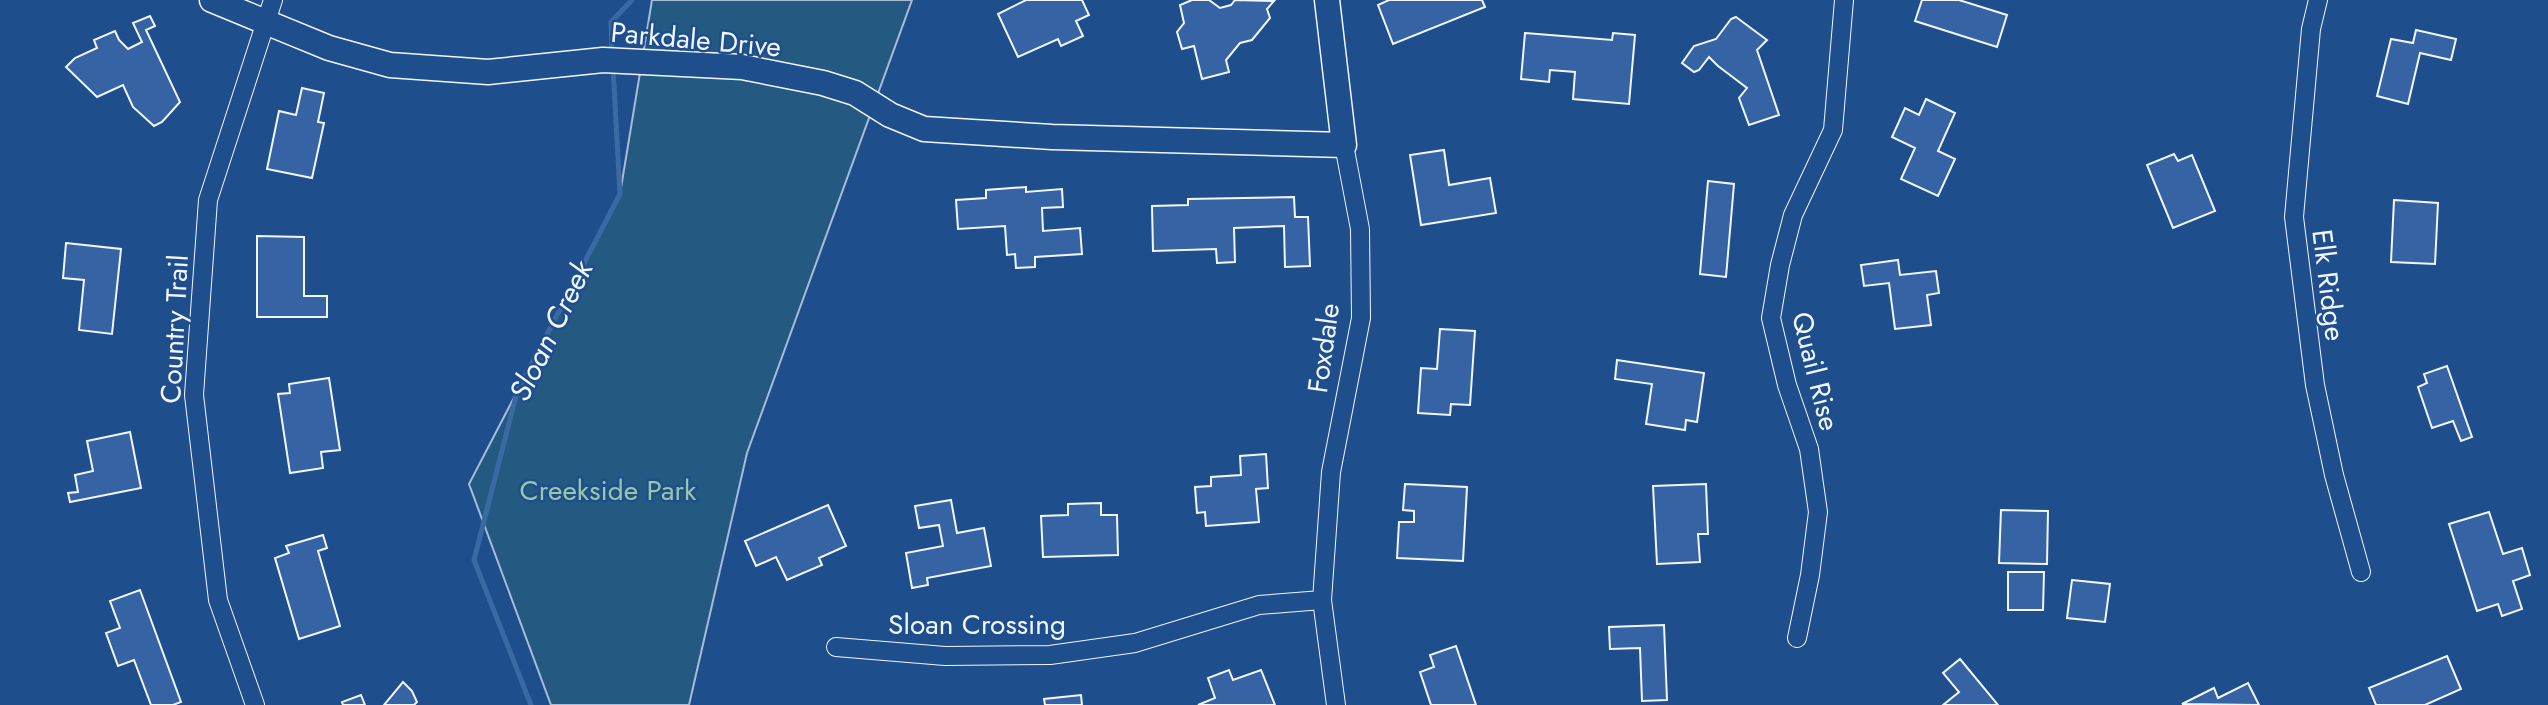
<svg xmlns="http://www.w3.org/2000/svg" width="2548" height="705" font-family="Jost,sans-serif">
	<rect width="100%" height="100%" fill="#1f4e8c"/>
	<!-- green -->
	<path fill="#245a82" stroke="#a8bbd7" stroke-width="2" d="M 652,0 L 912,0 L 747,453 L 689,705 L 551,705 L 469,484 L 620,194 Z"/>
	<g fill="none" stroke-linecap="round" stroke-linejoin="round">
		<!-- stream -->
		<path stroke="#3b69a3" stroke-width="5" d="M 612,54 L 611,22 L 632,0
			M 531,705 L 474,560 L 517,392 L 620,194 L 613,67"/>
	</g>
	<!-- building -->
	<path fill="#3563a3" stroke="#f2f6ff" stroke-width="2" d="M 1082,0 L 1089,15 L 1076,21 L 1083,36 L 1061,46 L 1058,39 L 1018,57 L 998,14 L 1026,0 Z
		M 1192,0 L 1209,0 L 1220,8 L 1231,5 L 1235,0 L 1274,1 L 1267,9 L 1270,18 L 1252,40 L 1240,43 L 1226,60 L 1229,72 L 1202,79 L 1194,46 L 1182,49 L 1177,32 L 1184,23 L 1180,5 Z
		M 1389,0 L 1482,0 L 1485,7 L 1393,44 L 1378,5 Z
		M 1922,0 L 1959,0 L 2007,15 L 1997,47 L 1915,21 Z
		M 150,16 L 155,26 L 146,30 L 180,102 L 162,122 L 154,126 L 133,107 L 123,85 L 97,97 L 66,67 L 75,58 L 97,48 L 94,40 L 115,31 L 119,40 L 128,49 L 142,42 L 133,23 Z
		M 1736,17 L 1767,40 L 1757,50 L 1779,115 L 1749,125 L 1739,98 L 1747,88 L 1718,66 L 1709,57 L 1699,70 L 1694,72 L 1682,63 L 1694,46 L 1716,39 L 1731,19 Z
		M 2416,30 L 2456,39 L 2451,60 L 2420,53 L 2408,104 L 2377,96 L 2391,39 L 2413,43 Z
		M 1525,33 L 1612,40 L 1613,33 L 1635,35 L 1629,104 L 1573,99 L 1575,72 L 1550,70 L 1549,82 L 1521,79 Z
		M 302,88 L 324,93 L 318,122 L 324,123 L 312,178 L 267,169 L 279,111 L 296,115 Z
		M 1926,99 L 1955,113 L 1938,151 L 1955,159 L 1938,196 L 1901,179 L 1915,148 L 1892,137 L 1905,108 L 1919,115 Z
		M 1444,150 L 1449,185 L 1490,178 L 1496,213 L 1421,225 L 1410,155 Z
		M 2174,154 L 2178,161 L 2192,155 L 2215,211 L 2173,228 L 2147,165 Z
		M 1708,181 L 1734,184 L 1726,277 L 1700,274 Z
		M 1026,187 L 1026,192 L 1062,189 L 1063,207 L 1042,208 L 1043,231 L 1080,228 L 1082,254 L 1035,257 L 1035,267 L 1016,268 L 1015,254 L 1007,255 L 1005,226 L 958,229 L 956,200 L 986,198 L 986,190 Z
		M 1294,197 L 1295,217 L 1308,217 L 1310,266 L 1285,267 L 1284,226 L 1234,228 L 1235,262 L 1217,263 L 1216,249 L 1153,251 L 1152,206 L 1188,205 L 1188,199 Z
		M 2394,200 L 2438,203 L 2435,264 L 2391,262 Z
		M 257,236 L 304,237 L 304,296 L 327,296 L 327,317 L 257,317 Z
		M 66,243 L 121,249 L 112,334 L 79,330 L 84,280 L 63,278 Z
		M 1898,260 L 1900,275 L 1936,271 L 1939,293 L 1927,295 L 1931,325 L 1895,329 L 1889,283 L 1864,286 L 1861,265 Z
		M 1440,329 L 1475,331 L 1470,405 L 1451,404 L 1450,415 L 1418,413 L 1421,368 L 1437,369 Z
		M 1617,360 L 1704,373 L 1697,422 L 1686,420 L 1685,430 L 1646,424 L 1652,384 L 1615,379 Z
		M 2447,366 L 2472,437 L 2461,441 L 2453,421 L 2432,428 L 2418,387 L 2427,383 L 2424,374 Z
		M 329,378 L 340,450 L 321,452 L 323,468 L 290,473 L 278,394 L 290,393 L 289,384 Z
		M 130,432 L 141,488 L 70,502 L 68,493 L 78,492 L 75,475 L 93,471 L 87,441 Z
		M 1266,454 L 1268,488 L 1256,489 L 1259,522 L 1206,526 L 1205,512 L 1197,513 L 1195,487 L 1211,486 L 1211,477 L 1241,475 L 1240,456 Z
		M 1405,484 L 1467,487 L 1463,561 L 1397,558 L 1399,522 L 1414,522 L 1414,511 L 1403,510 Z
		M 1706,484 L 1708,534 L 1698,534 L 1700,562 L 1657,564 L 1653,486 Z
		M 951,500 L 957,533 L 984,528 L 991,566 L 927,578 L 928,585 L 912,588 L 906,553 L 943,546 L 939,525 L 919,528 L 915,506 Z
		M 1101,503 L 1101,515 L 1117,515 L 1118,555 L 1043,557 L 1041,516 L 1068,515 L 1068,504 Z
		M 828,505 L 846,546 L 819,558 L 822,565 L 787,580 L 776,557 L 756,566 L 745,541 Z
		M 2001,510 L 2048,511 L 2047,564 L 1999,563 Z
		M 2489,512 L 2503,554 L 2522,548 L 2530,575 L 2513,581 L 2522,609 L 2502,616 L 2498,604 L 2477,611 L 2449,524 Z
		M 323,535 L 327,548 L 318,551 L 340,626 L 299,639 L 275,558 L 289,553 L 286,546 Z
		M 2008,572 L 2044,572 L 2043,610 L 2008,610 Z
		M 2072,580 L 2110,584 L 2105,622 L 2067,618 Z
		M 140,590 L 181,702 L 173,705 L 151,705 L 134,660 L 118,666 L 106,633 L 120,628 L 110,601 Z
		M 1664,625 L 1667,700 L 1642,701 L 1640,648 L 1610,649 L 1609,627 Z
		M 1456,646 L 1476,705 L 1431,705 L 1420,672 L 1434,667 L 1430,655 Z
		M 2447,656 L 2461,689 L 2425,705 L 2376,705 L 2369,688 Z
		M 1960,659 L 1998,705 L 1943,705 L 1959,692 L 1943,673 Z
		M 1229,670 L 1233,680 L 1261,670 L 1275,705 L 1198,705 L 1215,698 L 1208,678 Z
		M 403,682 L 412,691 L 417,702 L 414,705 L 384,705 Z
		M 2248,683 L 2259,705 L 2182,704 L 2214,688 L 2218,698 Z
		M 361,695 L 365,705 L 343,705 L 342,702 Z
		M 1081,695 L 1082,705 L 1045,705 L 1044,699 Z"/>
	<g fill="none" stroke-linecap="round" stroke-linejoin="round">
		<defs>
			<path id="street" d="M 2318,0 L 2311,29 L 2294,217 L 2315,385 L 2334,475 L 2361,572
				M 1797,638 L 1810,575 L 1818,512 L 1809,449 L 1787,385 L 1771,318 L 1780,265 L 1793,215 L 1833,130 L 1844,0
				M 836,647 L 945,656 L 1050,655 L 1135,643 L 1259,605 L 1322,600
				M 255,705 L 218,600 L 194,395 L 208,200 L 273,0
				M 1336,705 L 1322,600 L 1331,472 L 1361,318 L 1360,229 L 1344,145"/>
			<path id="secondary" d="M 212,0 L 329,48 L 390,65 L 488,72 L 603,60 L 742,67 L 823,83 L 855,93 L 890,115 L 924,129 L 1052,137 L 1344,145 L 1327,0"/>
		</defs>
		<!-- street casing -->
		<use href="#street" stroke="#f2f6ff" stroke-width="20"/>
		<!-- secondary casing -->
		<use href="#secondary" stroke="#f2f6ff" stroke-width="27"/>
		<!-- street -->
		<use href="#street" stroke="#1f4e8c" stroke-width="18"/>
		<!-- secondary -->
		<use href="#secondary" stroke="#1f4e8c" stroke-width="24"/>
	</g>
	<g text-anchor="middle" stroke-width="5" stroke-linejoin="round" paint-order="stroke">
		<!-- street labels -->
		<g font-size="28" fill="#f2f6ff" stroke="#1f4e8c">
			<text transform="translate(696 39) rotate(5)" y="10">Parkdale Drive</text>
			<text transform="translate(2329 285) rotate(83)" y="10">Elk Ridge</text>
			<text transform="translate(174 329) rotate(-87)" y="10">Country Trail</text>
			<text transform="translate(1323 348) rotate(-82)" y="10">Foxdale</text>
			<text transform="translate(1816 371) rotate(76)" y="10">Quail Rise</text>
			<text x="977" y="634">Sloan Crossing</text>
		</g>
		<!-- park labels -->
		<g font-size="28" fill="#97c8a6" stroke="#1f4e8c">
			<text x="608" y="500">Creekside Park</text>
		</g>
		<!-- water labels -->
		<g font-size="30" font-style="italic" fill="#f2f6ff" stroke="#1f4e8c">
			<text transform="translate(551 331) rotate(-64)" y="10">Sloan Creek</text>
		</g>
	</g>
</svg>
